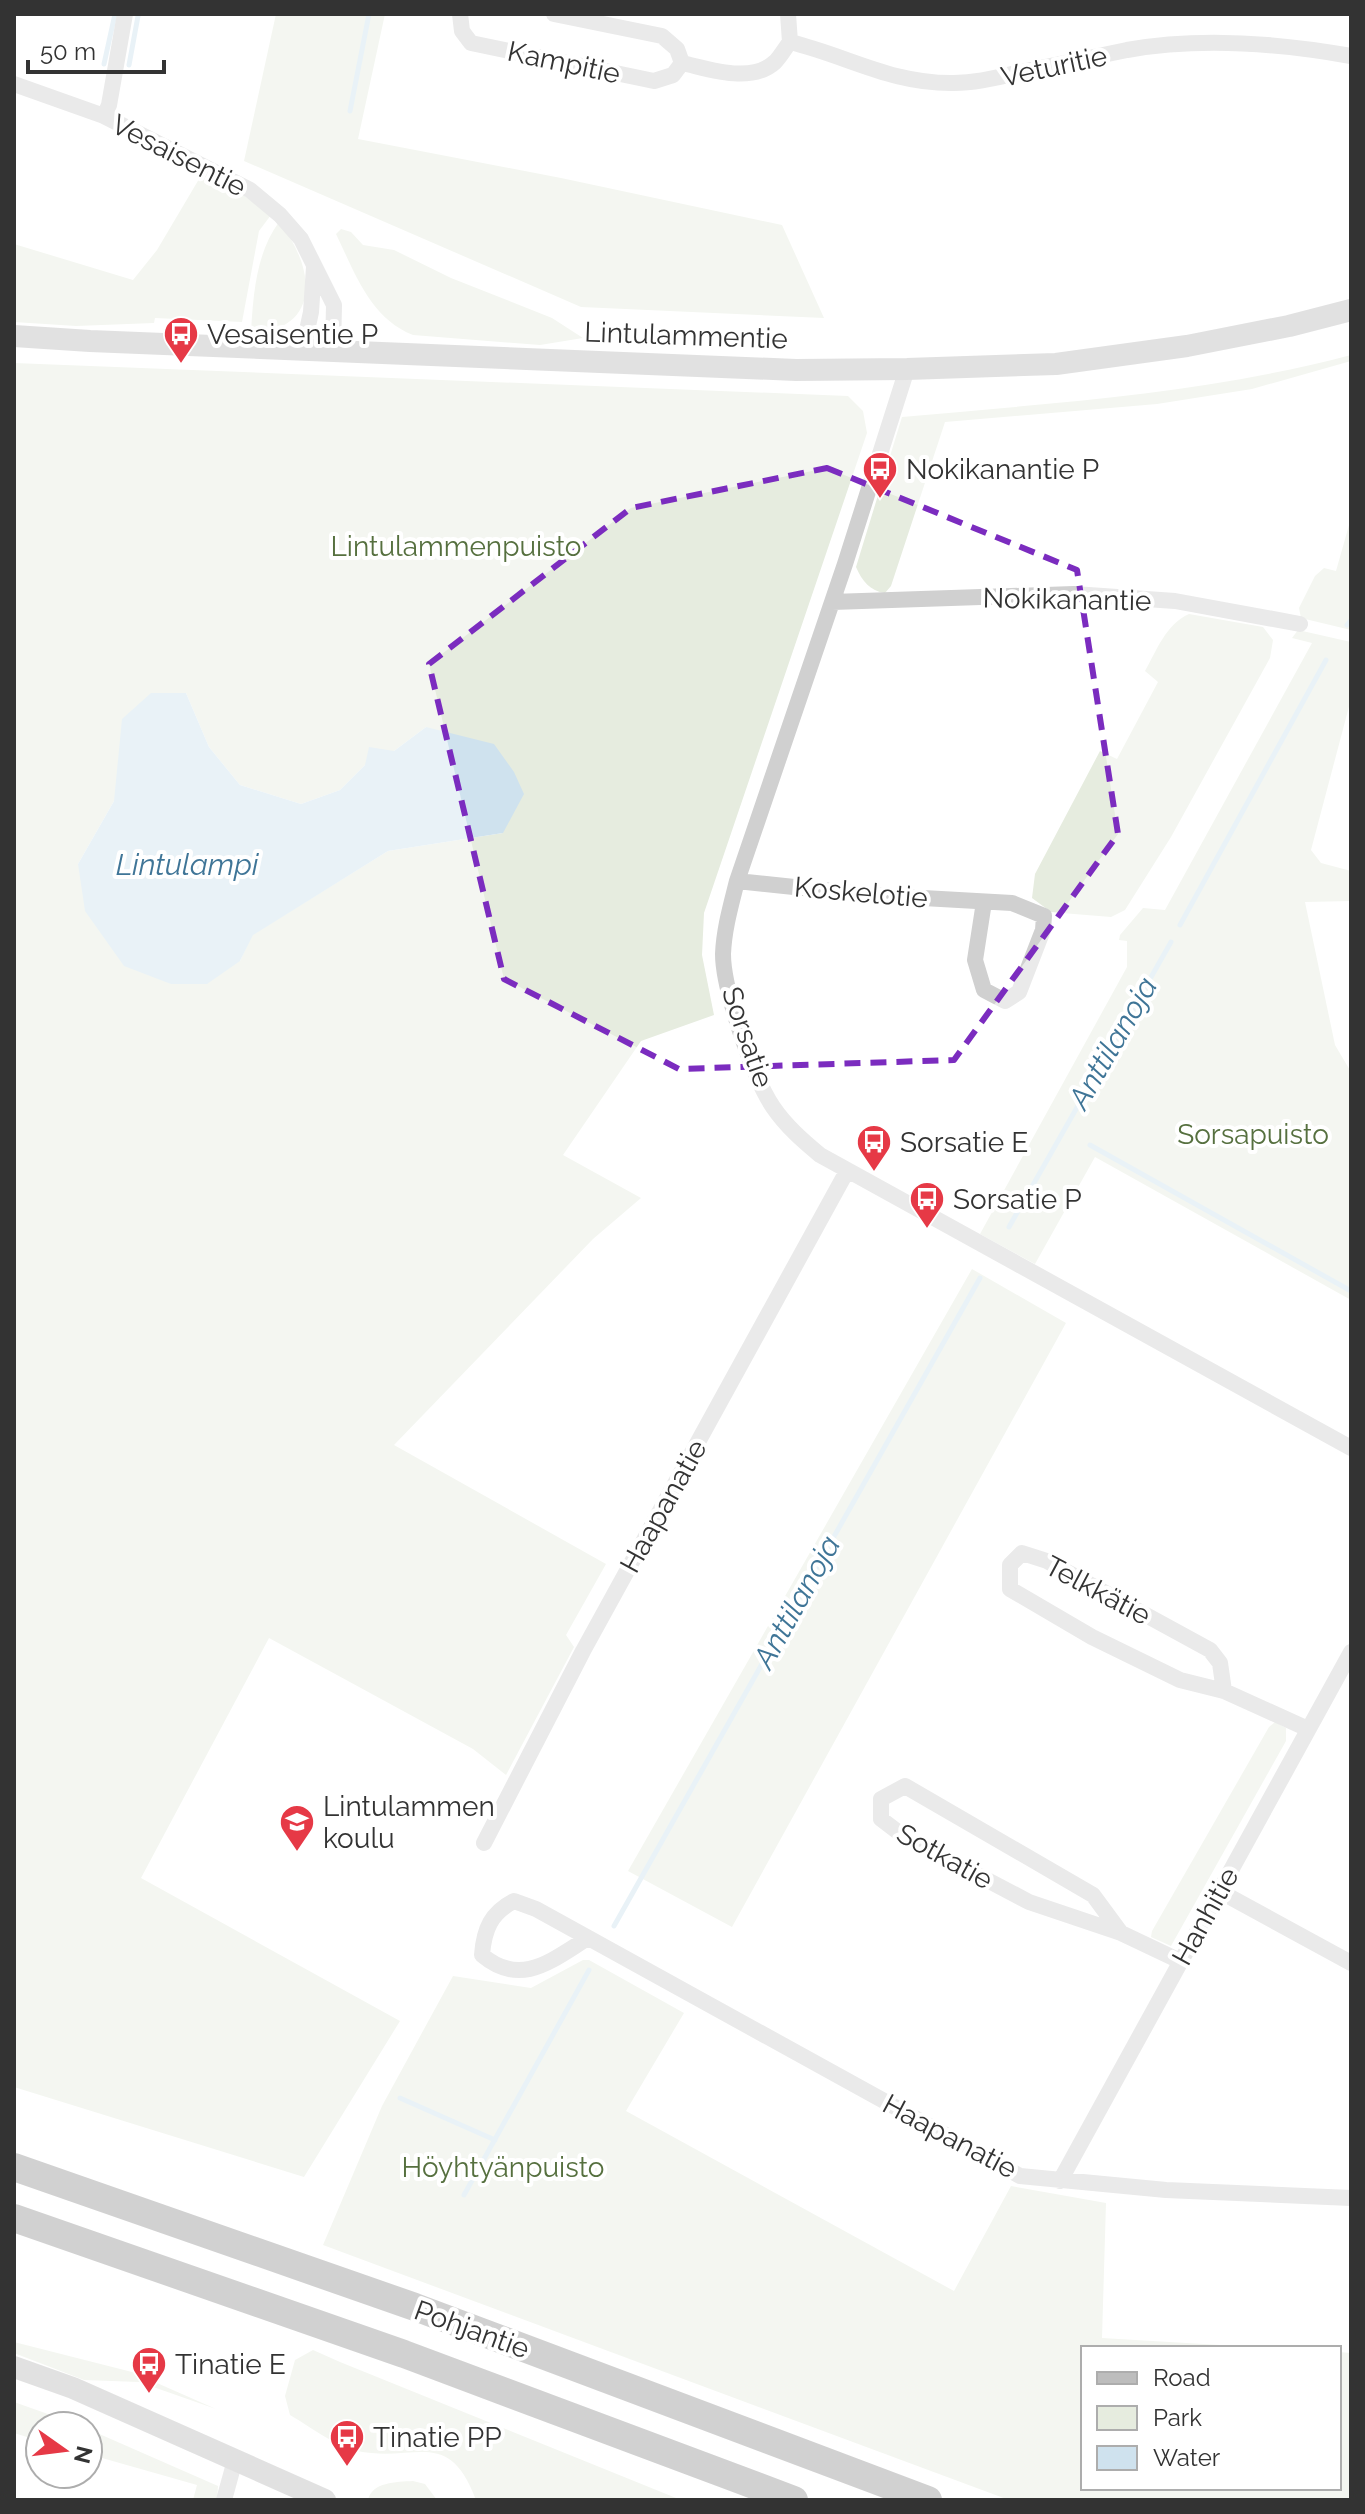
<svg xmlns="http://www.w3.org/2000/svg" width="1365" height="2514" font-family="Raleway,sans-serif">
	<rect width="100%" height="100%" fill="#fff"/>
	<!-- green -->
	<path fill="#e6ecdf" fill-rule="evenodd" d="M 276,14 L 385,14 L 358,139 L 561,178 L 782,225 L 824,318 L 581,307 L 244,161 Z
		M 202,174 L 243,195 L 271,215 L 259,231 L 242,322 L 155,318 L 154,323 L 76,326 L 14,322 L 14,244 L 133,280 L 157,250 Z
		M 279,222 C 314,265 324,330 251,333 C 253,296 256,253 279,222 Z
		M 341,229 L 351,232 L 363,245 L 394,250 L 451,278 L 552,318 L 583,338 L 540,345 L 413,335 C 370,318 355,273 336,234 Z
		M 1351,355 L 1351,361 L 1252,389 L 1157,404 L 945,422 L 891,586 L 885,593 C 870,591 862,581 856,567 L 902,417 C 1053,403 1204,394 1351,355 Z
		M 14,363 L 848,396 L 863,411 L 867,433 L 704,913 L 702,955 L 714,1015 L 641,1041 L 563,1155 L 641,1198 L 593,1239 L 394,1445 L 606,1564 L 566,1635 L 574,1647 L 506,1775 L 473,1749 L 269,1638 L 141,1878 L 400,2021 L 304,2177 L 14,2087 ZM 186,693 L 209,747 L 240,785 L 301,804 L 340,790 L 365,765 L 394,751 L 426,727 L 503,833 L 388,851 L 252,935 L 240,961 L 78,864 L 114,801 Z
		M 1351,518 L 1351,630 L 1301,618 L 1299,608 L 1315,576 L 1324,568 L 1336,571 Z
		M 1189,614 L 1263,627 L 1273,640 L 1270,658 L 1171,837 L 1125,910 L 1111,917 L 1062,913 L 1051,912 L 1032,898 L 1035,874 L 1100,751 L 1117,759 L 1158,682 L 1145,671 C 1157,650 1166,624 1189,614 Z
		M 1298,630 L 1351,642 L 1351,699 L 1311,850 L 1321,863 L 1351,871 L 1351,901 L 1305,902 L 1335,1045 L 1351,1072 L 1351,1300 L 1095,1157 L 1035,1264 L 980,1234 L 1127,967 L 1127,941 L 1119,940 L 1120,935 L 1143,908 L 1165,910 L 1312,643 L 1292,638 Z
		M 972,1269 L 1066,1323 L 732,1927 L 628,1871 Z
		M 1275,1722 L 1286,1728 L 1286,1741 L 1171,1946 L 1151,1937 L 1152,1931 L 1269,1727 Z
		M 583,1960 L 589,1960 L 684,2013 L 626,2111 L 954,2291 L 1011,2186 L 1106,2203 L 1102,2338 L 1271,2348 L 1083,2348 L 1083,2488 L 1339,2488 L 1339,2352 L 1351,2353 L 1351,2500 L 1009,2500 L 323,2245 L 382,2106 L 453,1976 L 531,1988 Z
		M 14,2342 L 132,2372 L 216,2409 L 139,2382 L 84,2380 L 14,2353 Z
		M 313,2350 L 340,2362 L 681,2500 L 476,2500 C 448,2426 416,2463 357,2451 C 337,2447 309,2426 290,2415 L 285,2396 L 295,2360 Z
		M 14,2402 L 79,2425 L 80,2426 L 40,2426 L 40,2441 L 14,2433 Z
		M 88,2429 L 218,2486 L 217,2500 L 193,2500 L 197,2485 L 88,2454 Z
		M 413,2481 L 425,2484 L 437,2500 L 368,2500 C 372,2482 396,2482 413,2481 Z"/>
	<!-- water -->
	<path fill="#cfe2ee" d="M 151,693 L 186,693 L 209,747 L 240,785 L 301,804 L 340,790 L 365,765 L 369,747 L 394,751 L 426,727 L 494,744 L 514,772 L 524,794 L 503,833 L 388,851 L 253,935 L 240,961 L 207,984 L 171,984 L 124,966 L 85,911 L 78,864 L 114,801 L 122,719 Z"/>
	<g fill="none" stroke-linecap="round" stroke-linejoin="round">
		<!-- stream -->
		<path stroke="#cfe2ee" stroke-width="5" d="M 104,64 L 115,14
			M 129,65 L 138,16
			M 350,111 L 369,14
			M 1347,625 L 1351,620
			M 1180,925 L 1326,660
			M 1090,1145 L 1351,1291
			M 1009,1227 L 1171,942
			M 614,1926 L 980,1278
			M 400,2098 L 495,2140
			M 464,2195 L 589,1970"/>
		<!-- street -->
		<path stroke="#d0d0d0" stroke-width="16" d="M 460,14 L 462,31 L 471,43 L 654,81 L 673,75 L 682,63
			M 554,14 L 662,36 L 677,49 L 682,63
			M 788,14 L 790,42
			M 790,42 C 848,56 891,84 954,83 C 979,83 1002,76 1026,71 C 1060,64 1093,57 1127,50 C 1200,37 1278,43 1351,56
			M 682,63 C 710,69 751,84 775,62 C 781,56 785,48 790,42
			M 14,84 L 104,116 L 250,190 L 280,215 L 301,239 L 334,305 L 333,350
			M 104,116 L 109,105 L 125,14
			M 303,349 L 311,312 L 314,267
			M 907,369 L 845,564 L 737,881 C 731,905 724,929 723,954 C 723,989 753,1077 773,1107 C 786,1126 802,1140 820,1155 L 1351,1448
			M 832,602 L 1074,594 L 1175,601 L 1300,624
			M 737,881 L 870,895 L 1012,903 L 1044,916 L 1043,930 L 1019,992 L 1005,1001 L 984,990 L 975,960 L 984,902
			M 1224,1691 L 1220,1663 L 1210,1650 L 1047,1561 L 1022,1553 L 1010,1565 L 1010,1589 L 1092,1637 L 1180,1680 L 1224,1691 L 1308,1729
			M 484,1843 L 583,1651 L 847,1171
			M 1219,1891 L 1351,1963
			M 1121,1933 L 1029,1902 L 902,1835 L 881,1819 L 881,1799 L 905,1786 L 1093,1895 L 1121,1933 L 1180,1961
			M 588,1938 C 552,1960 521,1988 482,1955 C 484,1929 491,1913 514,1901 L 536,1909 L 1020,2176 L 1166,2190 L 1351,2198
			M 1060,2181 L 1351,1652
			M 224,2500 L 235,2460"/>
		<!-- secondary -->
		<path stroke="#bdbdbd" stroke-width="22" d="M 14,336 L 90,341 L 796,370 L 907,369 L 1056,364 L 1187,346 L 1289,326 L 1351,310
			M 14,2367 L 73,2388 L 325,2500"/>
		<!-- highway -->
		<path stroke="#9a9a9a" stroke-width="28" d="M 14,2167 L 415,2307 L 928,2500
			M 14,2218 L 404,2354 L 794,2500"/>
	</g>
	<!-- marked area -->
	<path d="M0 0H1365V2514H0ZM 827,468 L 1077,570 L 1118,834 L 954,1060 L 679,1069 L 504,979 L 429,664 L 631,508 Z" fill="#fff" fill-opacity=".55" fill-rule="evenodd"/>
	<path fill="none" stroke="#7b2cbf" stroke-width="6" stroke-dasharray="16 10" stroke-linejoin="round" d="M 827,468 L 1077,570 L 1118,834 L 954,1060 L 679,1069 L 504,979 L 429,664 L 631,508 Z"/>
	<!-- icons -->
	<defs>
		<symbol id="bus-pin" viewBox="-11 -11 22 30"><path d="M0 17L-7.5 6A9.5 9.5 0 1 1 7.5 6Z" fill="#e63946" stroke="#fff"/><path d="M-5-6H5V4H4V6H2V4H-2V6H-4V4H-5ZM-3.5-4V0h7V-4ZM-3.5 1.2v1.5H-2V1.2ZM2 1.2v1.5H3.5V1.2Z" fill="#fff"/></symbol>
		<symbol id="school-pin" viewBox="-11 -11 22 30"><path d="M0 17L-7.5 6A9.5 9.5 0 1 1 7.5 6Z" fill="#e63946" stroke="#fff"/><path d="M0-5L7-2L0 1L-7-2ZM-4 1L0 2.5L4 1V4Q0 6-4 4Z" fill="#fff"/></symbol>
	</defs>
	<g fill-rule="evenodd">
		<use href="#bus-pin" x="161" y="314" width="40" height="54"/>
		<use href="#bus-pin" x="860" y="449" width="40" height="54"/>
		<use href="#bus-pin" x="854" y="1122" width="40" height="54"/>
		<use href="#bus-pin" x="907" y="1179" width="40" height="54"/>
		<use href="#school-pin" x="277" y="1802" width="40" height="54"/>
		<use href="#bus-pin" x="129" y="2344" width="40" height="54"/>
		<use href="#bus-pin" x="327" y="2417" width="40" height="54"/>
	</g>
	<g text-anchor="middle" stroke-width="8" stroke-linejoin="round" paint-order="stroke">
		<!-- street labels -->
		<g font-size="28" fill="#333" stroke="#fff">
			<text transform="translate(564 62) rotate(12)" y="10">Kampitie</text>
			<text transform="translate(1054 66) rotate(-12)" y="10">Veturitie</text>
			<text transform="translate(179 155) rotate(27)" y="10">Vesaisentie</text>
			<text transform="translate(686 335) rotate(2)" y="10">Lintulammentie</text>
			<text transform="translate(1067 599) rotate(1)" y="10">Nokikanantie</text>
			<text transform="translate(861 892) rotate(5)" y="10">Koskelotie</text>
			<text transform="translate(748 1037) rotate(71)" y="10">Sorsatie</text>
			<text transform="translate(663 1506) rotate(-61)" y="10">Haapanatie</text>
			<text transform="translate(1098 1590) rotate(28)" y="10">Telkkätie</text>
			<text transform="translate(945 1856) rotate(29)" y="10">Sotkatie</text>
			<text transform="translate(1205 1916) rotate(-61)" y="10">Hanhitie</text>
			<text transform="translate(950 2136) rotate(28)" y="10">Haapanatie</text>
			<text transform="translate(472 2329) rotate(20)" y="10">Pohjantie</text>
		</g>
		<!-- poi labels -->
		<g font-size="28" fill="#333" stroke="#fff" text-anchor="start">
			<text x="207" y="344">Vesaisentie P</text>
			<text x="906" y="479">Nokikanantie P</text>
			<text x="900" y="1152">Sorsatie E</text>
			<text x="953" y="1209">Sorsatie P</text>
			<text x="323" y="1816">Lintulammen<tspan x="323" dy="32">koulu</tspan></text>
			<text x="175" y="2374">Tinatie E</text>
			<text x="373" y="2447">Tinatie PP</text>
		</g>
		<!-- park labels -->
		<g font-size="28" fill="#56703f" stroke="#fff">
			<text x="456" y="556">Lintulammenpuisto</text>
			<text x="1253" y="1144">Sorsapuisto</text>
			<text x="503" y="2177">Höyhtyänpuisto</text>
		</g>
		<!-- water labels -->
		<g font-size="30" font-style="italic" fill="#3f7597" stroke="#fff">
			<text x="187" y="875">Lintulampi</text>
			<text transform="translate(1113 1043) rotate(-60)" y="10">Anttilanoja</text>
			<text transform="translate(797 1602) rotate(-61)" y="10">Anttilanoja</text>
		</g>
	</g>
	<!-- border -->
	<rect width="1365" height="2514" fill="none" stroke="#333333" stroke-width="32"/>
	<!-- legend -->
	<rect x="1081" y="2346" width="260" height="144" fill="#ffffff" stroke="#adadad" stroke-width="2"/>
	<rect x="1097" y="2372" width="40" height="12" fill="#bdbdbd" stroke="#adadad" stroke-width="2"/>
	<text x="1153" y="2386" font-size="24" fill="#333333">Road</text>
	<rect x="1097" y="2406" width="40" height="24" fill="#e6ecdf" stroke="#adadad" stroke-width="2"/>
	<text x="1153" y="2426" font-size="24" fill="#333333">Park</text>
	<rect x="1097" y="2446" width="40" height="24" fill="#cfe2ee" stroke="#adadad" stroke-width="2"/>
	<text x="1153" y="2466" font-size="24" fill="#333333">Water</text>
	<!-- north arrow -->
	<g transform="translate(64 2450) rotate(104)"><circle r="38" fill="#ffffff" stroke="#adadad" stroke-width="2"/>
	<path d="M0-6L14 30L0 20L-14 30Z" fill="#e63946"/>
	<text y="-12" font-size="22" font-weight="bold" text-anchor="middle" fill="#333333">N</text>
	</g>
	<!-- scale -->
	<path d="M28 60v12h136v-12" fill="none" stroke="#333333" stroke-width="4"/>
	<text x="40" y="60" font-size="24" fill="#333333" stroke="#ffffff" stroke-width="6" paint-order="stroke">50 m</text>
</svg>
